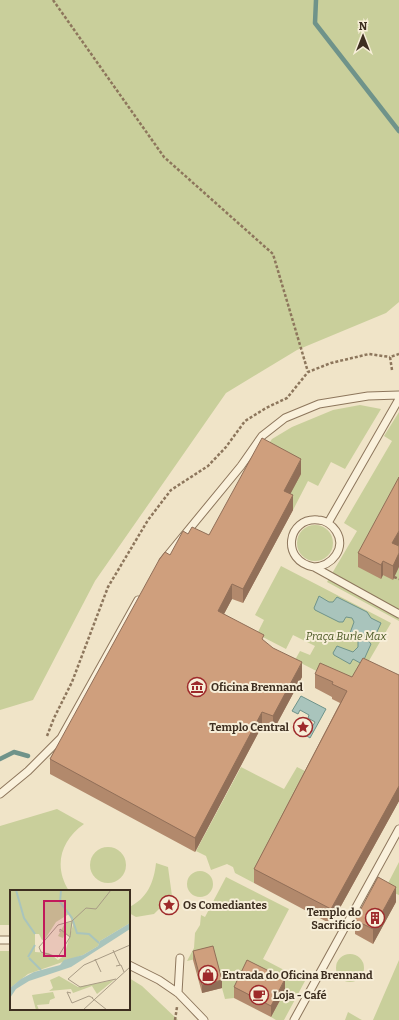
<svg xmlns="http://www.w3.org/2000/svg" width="399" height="1020" font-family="Bitter,serif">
	<rect width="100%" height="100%" fill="#f0e4c8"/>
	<!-- green -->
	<path fill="#c9cf9b" d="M 0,0 L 399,0 L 399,302 L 386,313 L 297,350 L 226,393 L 95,581 L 33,700 L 0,710 Z
		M 360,405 L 381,409 L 345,469 L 331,462 L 318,486 L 308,481 L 293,510 L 262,453 L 272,439 L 292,427 L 333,410 Z
		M 399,412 L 399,621 L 327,582 L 357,531 L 344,523 L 392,441 L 384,436 Z
		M297 543a18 18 0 1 1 36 0a18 18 0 1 1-36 0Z
		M 281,566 L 391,623 L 353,688 L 328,677 L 295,660 L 300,651 L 310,655 L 315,646 L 293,635 L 286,649 L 257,634 L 264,620 L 255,615 Z
		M 241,767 L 284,789 L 297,767 L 311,774 L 254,883 L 235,873 L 233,867 L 227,864 L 211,870 L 206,856 L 196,851 Z
		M 57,809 L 84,824 C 61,840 53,866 69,891 L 11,891 L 11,925 L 0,925 L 0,826 Z
		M90 865a18 18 0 1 1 36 0a18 18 0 1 1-36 0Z
		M 399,862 L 399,895 L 385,889 Z
		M 156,863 L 168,867 L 172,896 L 154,914 L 136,917 L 129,913 L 129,907 C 147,899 154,882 156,863 Z
		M187 884a13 13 0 1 1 26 0a13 13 0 1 1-26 0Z
		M 226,877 L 289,909 L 263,959 L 305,981 L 284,1020 L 276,1020 L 271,1017 L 285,991 L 248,972 L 234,998 L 225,999 L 213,955 L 187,961 L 194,948 L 195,933 L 200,925 L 201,915 L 205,917 Z
		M 0,951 L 11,951 L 11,1009 L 129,1009 L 129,978 L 142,986 L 178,1020 L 0,1020 Z
		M336 968a14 14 0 1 1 28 0a14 14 0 1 1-28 0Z
		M 399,960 L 399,1020 L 373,1020 Z
		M 348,1012 L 360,1019 L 362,1020 L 345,1020 Z"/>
	<!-- water -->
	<path fill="#a9c4bc" stroke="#6f938a" d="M 319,596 L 329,602 L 333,602 L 337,597 L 367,612 L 371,618 L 381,623 L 376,634 L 369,632 L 366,633 L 365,637 L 371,644 L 362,664 L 353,659 L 350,664 L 334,655 L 333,653 L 337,646 L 353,652 L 358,647 L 358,639 L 350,633 L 354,622 L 352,618 L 346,617 L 343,622 L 339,622 L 315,610 L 314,608 Z
		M 301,696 L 326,709 L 310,738 L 307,736 L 315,722 L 308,718 L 309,715 L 300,710 L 298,714 L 292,711 Z"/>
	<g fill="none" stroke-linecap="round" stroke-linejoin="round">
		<!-- stream -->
		<path stroke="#6f938a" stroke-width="4.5" d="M 316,0 L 315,23 L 399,131
			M 0,759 L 14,752 L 28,756"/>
		<defs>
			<path id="lane" d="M 328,523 L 399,399
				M 163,561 L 241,466 L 262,436 L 285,418 L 319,404 L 368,396 L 399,395
				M 314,567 C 332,566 347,548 336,531 C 332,525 325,520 318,520 C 287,517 280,561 314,567 L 399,614
				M 0,794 L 28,771 L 61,738 L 138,600
				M 0,940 L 11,940
				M 129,965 L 159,980 L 178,993 L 204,1020
				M 178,993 L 180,958
				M 294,1020 L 399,829"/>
		</defs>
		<!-- lane casing -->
		<use href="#lane" stroke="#8d765c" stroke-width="9"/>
		<!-- path -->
		<path stroke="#8d765c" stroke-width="2.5" stroke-dasharray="3 2" stroke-linecap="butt" d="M 53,0 L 164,157 L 273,254 L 308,372
			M 392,370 L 390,357 L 399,354
			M 394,577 L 399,579
			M 47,736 L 54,718 L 72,682 L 108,587 L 148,520 L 171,490 L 208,466 L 226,447 L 245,421 L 266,408 L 287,398 L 308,372 L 331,363 L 369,354 L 390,357
			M 175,1020 L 177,1007"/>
		<!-- lane -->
		<use href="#lane" stroke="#faf1dc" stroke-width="7"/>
	</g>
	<!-- wall -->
	<path fill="#b2896c" d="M 301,474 L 290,494 L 293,510 L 243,603 L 232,599 L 224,614 L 264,641 L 302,677 L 273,731 L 262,726 L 195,852 L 50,774 L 50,759 L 170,555 L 188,534 L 209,535 Z
		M 399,546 L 393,580 L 383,575 L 381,579 L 358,567 L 358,553 Z
		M 315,674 L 352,677 L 399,675 L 399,801 L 331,924 L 254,883 L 254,869 L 340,703 L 332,699 L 332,697 L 315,688 Z
		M 396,902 L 373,944 L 355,934 L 355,920 Z
		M 193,951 L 222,988 L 202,993 L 193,960 Z
		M 234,987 L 285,991 L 271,1017 L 234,998 Z"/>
	<!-- shaded-wall -->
	<path fill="#916f58" d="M 301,459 L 301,474 L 284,506 L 284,491 Z
		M 293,495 L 293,510 L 243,603 L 243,589 Z
		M 399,531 L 399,545 L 392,558 L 392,543 Z
		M 399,553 L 399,567 L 393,580 L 393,566 Z
		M 383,561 L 383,575 L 381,579 L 381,565 Z
		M 232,584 L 232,599 L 218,625 L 218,611 Z
		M 302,662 L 302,677 L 273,731 L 273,716 Z
		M 262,712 L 262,726 L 195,852 L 195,838 Z
		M 399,786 L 399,801 L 331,924 L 331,909 Z
		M 396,887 L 396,902 L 373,944 L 373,929 Z
		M 285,979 L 285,991 L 271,1017 L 271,1006 Z
		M 222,980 L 222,988 L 202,993 L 202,985 Z"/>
	<!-- building -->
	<path fill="#cf9f7d" stroke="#916f58" d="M 262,438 L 301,459 L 284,491 L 293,495 L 243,589 L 232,584 L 218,611 L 264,635 L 262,639 L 273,648 L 302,662 L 273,716 L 262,712 L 195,838 L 50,759 L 159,560 L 165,552 L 170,555 L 183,531 L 188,534 L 192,527 L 209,535 Z
		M 399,477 L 399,531 L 392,543 L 399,546 L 399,553 L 393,566 L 383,561 L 381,565 L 358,553 Z
		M 363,658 L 399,675 L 399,786 L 331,909 L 254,869 L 347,691 L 332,684 L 333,682 L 315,674 L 320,663 L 352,677 Z
		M 378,877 L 396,887 L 373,929 L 355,920 Z
		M 213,946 L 222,980 L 202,985 L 193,951 Z
		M 247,960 L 285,979 L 271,1006 L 234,987 Z"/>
	<!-- icons -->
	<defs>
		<symbol id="museum-ring" viewBox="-11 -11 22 22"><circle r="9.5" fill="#f7eed8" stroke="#9e2a2b" stroke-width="1.5"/><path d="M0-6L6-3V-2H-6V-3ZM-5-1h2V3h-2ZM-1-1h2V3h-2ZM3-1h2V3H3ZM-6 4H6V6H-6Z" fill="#9e2a2b"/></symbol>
		<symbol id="sight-ring" viewBox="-11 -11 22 22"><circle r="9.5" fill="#f7eed8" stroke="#9e2a2b" stroke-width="1.5"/><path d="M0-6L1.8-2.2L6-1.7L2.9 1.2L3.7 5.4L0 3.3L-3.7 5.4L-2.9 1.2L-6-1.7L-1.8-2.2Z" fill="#9e2a2b"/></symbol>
		<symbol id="building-ring" viewBox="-11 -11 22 22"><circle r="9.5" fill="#f7eed8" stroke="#9e2a2b" stroke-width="1.5"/><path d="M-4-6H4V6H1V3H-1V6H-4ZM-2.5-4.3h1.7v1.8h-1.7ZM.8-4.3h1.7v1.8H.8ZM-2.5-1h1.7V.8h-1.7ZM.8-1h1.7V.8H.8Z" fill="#9e2a2b"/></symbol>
		<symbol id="shop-ring" viewBox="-11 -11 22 22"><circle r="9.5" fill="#f7eed8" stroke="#9e2a2b" stroke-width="1.5"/><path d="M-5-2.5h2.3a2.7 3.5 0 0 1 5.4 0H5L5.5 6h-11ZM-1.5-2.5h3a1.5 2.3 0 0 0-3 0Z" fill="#9e2a2b"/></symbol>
		<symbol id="cafe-ring" viewBox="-11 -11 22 22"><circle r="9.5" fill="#f7eed8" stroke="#9e2a2b" stroke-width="1.5"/><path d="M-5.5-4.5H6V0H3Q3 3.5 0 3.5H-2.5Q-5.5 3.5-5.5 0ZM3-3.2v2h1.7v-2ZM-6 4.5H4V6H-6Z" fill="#9e2a2b"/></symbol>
	</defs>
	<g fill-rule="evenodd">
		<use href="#museum-ring" x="186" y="676" width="22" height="22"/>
		<use href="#sight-ring" x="292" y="716" width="22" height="22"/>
		<use href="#sight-ring" x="158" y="894" width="22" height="22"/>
		<use href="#building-ring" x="364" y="907" width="22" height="22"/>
		<use href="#shop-ring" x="197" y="964" width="22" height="22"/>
		<use href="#cafe-ring" x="248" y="984" width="22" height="22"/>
	</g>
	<g text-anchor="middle" stroke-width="4" stroke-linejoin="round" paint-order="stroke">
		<!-- park labels -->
		<g font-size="11" font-style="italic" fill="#4d5a26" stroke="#f7eed8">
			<text x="346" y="640">Praça Burle Max</text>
		</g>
		<!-- poi labels -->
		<g font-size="11" font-weight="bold" fill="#3d2e20" stroke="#f7eed8" text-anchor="start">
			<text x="211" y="691">Oficina Brennand</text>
			<text x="289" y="731" text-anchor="end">Templo Central</text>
			<text x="183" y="909">Os Comediantes</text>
			<text x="361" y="916" text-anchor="end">Templo do<tspan x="361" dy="13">Sacrificío</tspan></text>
			<text x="222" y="979">Entrada do Oficina Brennand</text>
			<text x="273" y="999">Loja - Café</text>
		</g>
	</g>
	<!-- overview -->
	<g transform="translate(10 890)">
		<rect width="120" height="120" fill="#f0e4c8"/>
		<path d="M 0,0 L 120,0 L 120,33 L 90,51 L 88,56 L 73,65 L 18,84 L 0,98 ZM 59,24 L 63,35 L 54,66 L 48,70 L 39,63 L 25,62 L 25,44 L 29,44 L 32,50 L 35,49 L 46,32 ZM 62,32 L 60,47 L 55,44 L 53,48 L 48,46 L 55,33 ZM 49,86 L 68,97 L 104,90 L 87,104 L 82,96 L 63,103 L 61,99 L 39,101 L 43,98 L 40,90 ZM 43,102 L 45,108 L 40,110 L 39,114 L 27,115 L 29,120 L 26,120 L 22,105 Z" fill="#c9cf9b" fill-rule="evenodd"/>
		<path d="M 120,33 L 120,39 L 61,77 L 19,91 L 6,99 L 0,108 L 0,98 L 11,89 L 24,82 L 50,75 L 54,70 L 73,65 L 88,56 L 90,51 Z" fill="#a9c4bc"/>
		<path fill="none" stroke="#a9c4bc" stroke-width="2" d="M 6,0 L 14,28 L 25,44M 51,0 L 50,12 L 62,28 L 67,43 L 79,44 L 89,53M 18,67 L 25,55M 19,68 L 31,80"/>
		<path fill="none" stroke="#a89b85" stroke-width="1" d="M 62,31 L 60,47 L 48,67 L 31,62 L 29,57 L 48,35 L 62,31 L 76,18 L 86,19 L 101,0M 50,42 L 50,39 L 60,47M 103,60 L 110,75M 85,69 L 91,82M 106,76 L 111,75 L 114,82M 106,89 L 70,97 L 58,89 L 74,75 L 120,55M 61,103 L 57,102 L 62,113 L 79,106 L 83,108M 82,108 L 97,120M 73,120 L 120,77"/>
		<path fill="#c2185b" fill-opacity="0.15" stroke="#c2185b" stroke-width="2" d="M 34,11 L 55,11 L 55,66 L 34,66 Z"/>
		<rect width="120" height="120" fill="none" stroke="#3d2e20" stroke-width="2"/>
	</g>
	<!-- north arrow -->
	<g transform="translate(363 36)" stroke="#f7eed8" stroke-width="3" paint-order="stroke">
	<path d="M0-3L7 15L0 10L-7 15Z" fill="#3d2e20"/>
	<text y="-6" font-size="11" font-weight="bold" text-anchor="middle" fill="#3d2e20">N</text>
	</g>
</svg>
